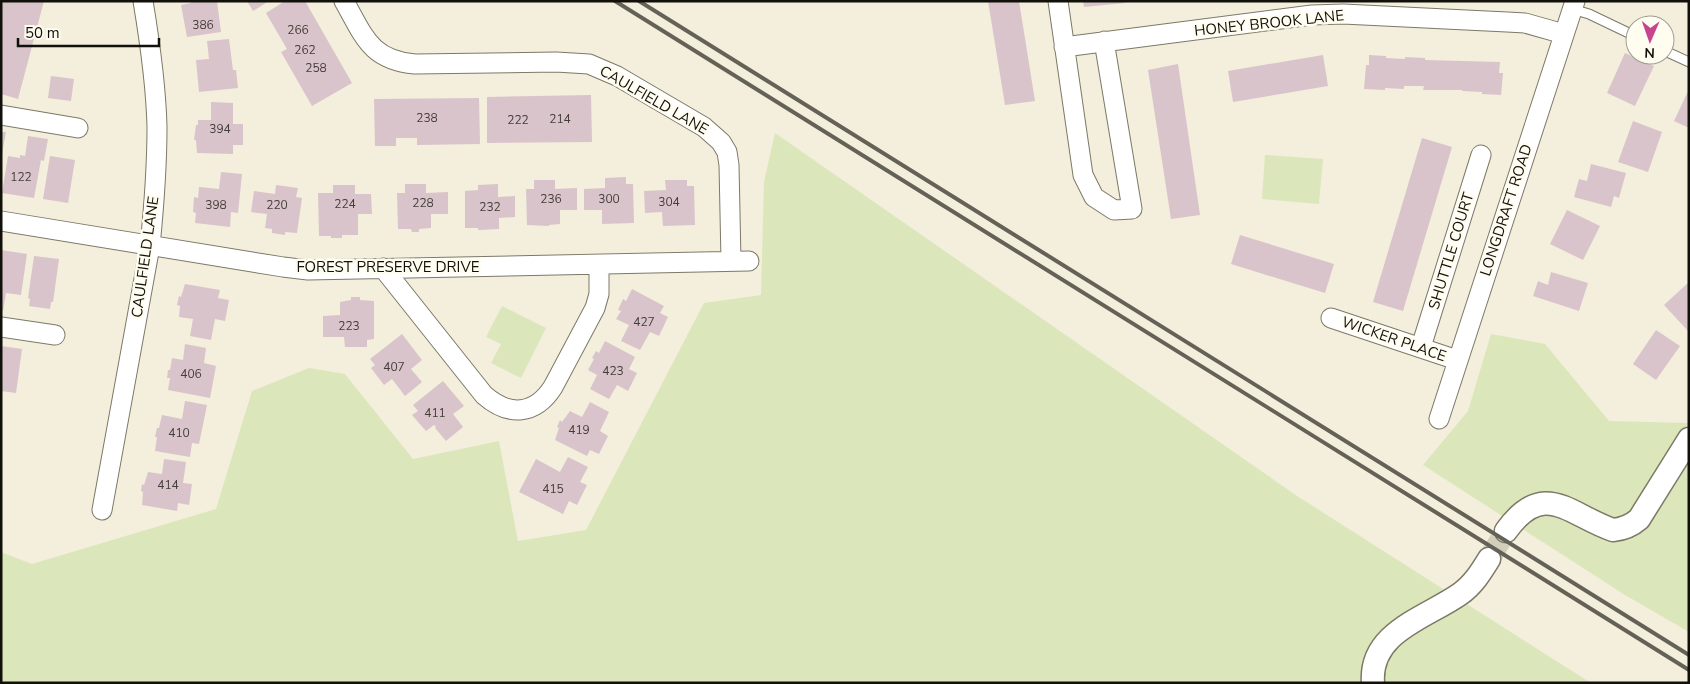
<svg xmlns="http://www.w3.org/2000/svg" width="1690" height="684" font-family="'Nunito Sans',sans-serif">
	<rect width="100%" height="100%" fill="#f3efdc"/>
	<!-- green -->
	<path fill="#dbe7bb" d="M 775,133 L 1297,496 L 1591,683 L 1,683 L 1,552 L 32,564 L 216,509 L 252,391 L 309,368 L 345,374 L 413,459 L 499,441 L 518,541 L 586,530 L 704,303 L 761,295 L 764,182 Z
		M 1265,155 L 1323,159 L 1319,204 L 1262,199 Z
		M 502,306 L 546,328 L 521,378 L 491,363 L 501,344 L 486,337 Z
		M 1491,334 L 1545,344 L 1609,421 L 1689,423 L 1689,632 L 1625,595 L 1423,465 L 1468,411 Z"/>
	<!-- building -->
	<path fill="#d9c4cb" d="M 1,1 L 44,1 L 18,99 L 1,94 Z
		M 191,1 L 217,1 L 221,32 L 187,37 L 181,5 L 191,3 Z
		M 247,1 L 269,1 L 253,11 Z
		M 285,1 L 305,1 L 352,83 L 312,106 L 281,52 L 287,49 L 266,13 Z
		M 988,1 L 1019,1 L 1035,101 L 1005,105 Z
		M 1083,1 L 1125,1 L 1125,3 L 1084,7 Z
		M 229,39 L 233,70 L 236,70 L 238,88 L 199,92 L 196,60 L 209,59 L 207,41 Z
		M 1625,53 L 1654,66 L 1635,106 L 1607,93 Z
		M 1323,55 L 1328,86 L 1233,102 L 1228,71 Z
		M 1369,55 L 1386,56 L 1386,58 L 1405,59 L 1405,57 L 1425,58 L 1425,60 L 1500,62 L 1499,73 L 1503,73 L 1501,95 L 1482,94 L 1482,92 L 1462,91 L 1462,90 L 1423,90 L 1424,86 L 1404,86 L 1404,89 L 1385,88 L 1385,90 L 1364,89 L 1366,65 L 1369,65 Z
		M 1178,64 L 1200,215 L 1171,219 L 1148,70 Z
		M 51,76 L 74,79 L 71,101 L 48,98 Z
		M 1689,89 L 1689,128 L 1674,121 Z
		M 591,95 L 592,142 L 487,143 L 487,97 Z
		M 479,98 L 480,144 L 417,145 L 417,138 L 396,138 L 396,146 L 375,146 L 374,99 Z
		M 211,102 L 233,103 L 233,124 L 243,124 L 243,145 L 233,145 L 233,154 L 197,153 L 196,140 L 194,140 L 196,125 L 198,125 L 198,120 L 211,120 Z
		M 1633,121 L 1662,132 L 1648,172 L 1618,162 Z
		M 1,132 L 6,132 L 2,154 L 1,154 Z
		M 28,136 L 48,139 L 44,161 L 41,160 L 34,198 L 2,193 L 8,156 L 20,158 L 20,155 L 25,156 Z
		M 1422,138 L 1452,147 L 1403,311 L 1373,302 Z
		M 50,156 L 75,160 L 68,203 L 43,199 Z
		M 1591,164 L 1626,173 L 1619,198 L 1614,196 L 1611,207 L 1574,197 L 1579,179 L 1587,181 Z
		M 221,172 L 242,174 L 238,213 L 231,212 L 230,227 L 195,223 L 196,213 L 193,212 L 194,197 L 198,198 L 199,187 L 219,189 Z
		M 626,177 L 626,184 L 633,184 L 634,223 L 602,224 L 602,210 L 584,210 L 584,189 L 605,188 L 605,178 Z
		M 534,180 L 555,180 L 555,189 L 577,188 L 577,210 L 560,210 L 560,224 L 549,225 L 549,226 L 527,225 L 526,189 L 534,189 Z
		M 665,180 L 687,180 L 687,186 L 694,186 L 695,225 L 663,226 L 662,212 L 645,213 L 644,191 L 666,190 Z
		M 405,184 L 426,184 L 426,193 L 448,192 L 448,214 L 431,214 L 431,228 L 419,229 L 419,232 L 412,232 L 411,229 L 398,229 L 397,193 L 405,193 Z
		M 498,184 L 498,197 L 515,196 L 515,217 L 499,218 L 499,229 L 478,230 L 478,228 L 465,228 L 465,191 L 478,190 L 478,185 Z
		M 276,185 L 298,188 L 296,197 L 302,198 L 297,233 L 285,232 L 285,235 L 272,233 L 272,229 L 265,228 L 267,214 L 251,212 L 254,191 L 275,194 Z
		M 333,185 L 355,185 L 355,194 L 371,194 L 372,214 L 358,214 L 358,235 L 342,235 L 342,238 L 331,238 L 331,236 L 319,236 L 318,193 L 333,193 Z
		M 1567,210 L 1600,226 L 1583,260 L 1550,244 Z
		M 1240,235 L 1334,264 L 1325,293 L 1231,264 Z
		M 1,250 L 27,254 L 21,295 L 6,293 L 3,311 L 1,311 Z
		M 34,256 L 59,259 L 53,302 L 51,302 L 50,309 L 29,306 L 30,299 L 28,298 Z
		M 1551,272 L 1588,283 L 1579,311 L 1533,296 L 1538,281 L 1548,285 Z
		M 1689,282 L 1689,332 L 1664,305 Z
		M 185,284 L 220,290 L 218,298 L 229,300 L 225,321 L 215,319 L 211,340 L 190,336 L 193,319 L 179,317 L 180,306 L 177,305 L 179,296 L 181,297 Z
		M 632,289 L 664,306 L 660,313 L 668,317 L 659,336 L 650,332 L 640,350 L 621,341 L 629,325 L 616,319 L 621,311 L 618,310 L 623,299 L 626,301 Z
		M 351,297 L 360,297 L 360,300 L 374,301 L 374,339 L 367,340 L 367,347 L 345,347 L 344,337 L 323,337 L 323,316 L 340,315 L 340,302 L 351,300 Z
		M 1656,330 L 1680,346 L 1656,380 L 1633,364 Z
		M 402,334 L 422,360 L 411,369 L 422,382 L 405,396 L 392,379 L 384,385 L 371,368 L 375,365 L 370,359 Z
		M 605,341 L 635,357 L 629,369 L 637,373 L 628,391 L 617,385 L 609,399 L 590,389 L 597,375 L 588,370 L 594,359 L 592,358 L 596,351 L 599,353 Z
		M 185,344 L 206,348 L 204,363 L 216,366 L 210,398 L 168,390 L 170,378 L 167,378 L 168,370 L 170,370 L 172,358 L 183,360 Z
		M 1,346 L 22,349 L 16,393 L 1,391 Z
		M 443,381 L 464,406 L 453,414 L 463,427 L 446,441 L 435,428 L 436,427 L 434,425 L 426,431 L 412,415 L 418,411 L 413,405 Z
		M 185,401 L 207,405 L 199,444 L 192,443 L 190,457 L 155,451 L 157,437 L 155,437 L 157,428 L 159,428 L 162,415 L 182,419 Z
		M 590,402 L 609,412 L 600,431 L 608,436 L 599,454 L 590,450 L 587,456 L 555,440 L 559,428 L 557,427 L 560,420 L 562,422 L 570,411 L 582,417 Z
		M 568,457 L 588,467 L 580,482 L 587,485 L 577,505 L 569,501 L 563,514 L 519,492 L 536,459 L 560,472 Z
		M 164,459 L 186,462 L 183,483 L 192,484 L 189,505 L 178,503 L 177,511 L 142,505 L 143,492 L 141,491 L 142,484 L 144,485 L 148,472 L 162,474 Z"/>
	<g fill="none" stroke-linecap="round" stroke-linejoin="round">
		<!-- tertiary-tunnel -->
		<path stroke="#d1cebc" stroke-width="22" stroke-dasharray="22 11" stroke-linecap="butt" d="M 1489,559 L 1506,531"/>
		<defs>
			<path id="service" d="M 1572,9 L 1589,14 L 1635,36
				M 1665,51 L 1689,62"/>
			<path id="minor" d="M 344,1 C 364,36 370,60 415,64 L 556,62 L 589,64 L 617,76 L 704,127 L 721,142 L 727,152 L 729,165 L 731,261
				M 1058,1 L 1083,175 L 1094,197 L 1114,210 L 1132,209 L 1104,41
				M 1064,47 L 1312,15 L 1343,14 L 1507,22 L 1525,23 L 1564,34
				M 1,115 L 78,128
				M 1,221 L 283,267 L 308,270 L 749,261
				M 383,268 L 484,395 C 509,417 535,415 553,387 L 595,308 L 599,294 L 599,265
				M 1331,318 L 1457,360
				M 1,327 L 55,335
				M 1421,347 L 1481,155
				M 1439,419 L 1575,1
				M 102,510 L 150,246 C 154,206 157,167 157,127 C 156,85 150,43 143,1"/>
			<path id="tertiary" d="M 1506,531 C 1544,478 1569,515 1613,530 C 1624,529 1631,526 1639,519 L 1689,439
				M 1373,683 C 1369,632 1426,618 1460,594 C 1473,585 1481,572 1489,559"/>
		</defs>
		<!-- service casing -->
		<use href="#service" stroke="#7d7867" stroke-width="11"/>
		<!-- minor casing -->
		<use href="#minor" stroke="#7d7867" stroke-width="21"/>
		<!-- tertiary casing -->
		<use href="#tertiary" stroke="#7d7867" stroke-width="25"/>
		<!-- service -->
		<use href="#service" stroke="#fff" stroke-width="9"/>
		<!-- minor -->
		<use href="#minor" stroke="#fff" stroke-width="19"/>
		<!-- tertiary -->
		<use href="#tertiary" stroke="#fff" stroke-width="22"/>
		<!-- rail -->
		<path stroke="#646156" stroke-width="4" d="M 615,1 L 1689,670
			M 639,1 L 1689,655"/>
	</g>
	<g text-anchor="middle" stroke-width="5" stroke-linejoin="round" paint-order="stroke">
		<!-- number labels -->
		<g font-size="12" fill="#443d3a">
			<text x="203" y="29">386</text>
			<text x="298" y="34">266</text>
			<text x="305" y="54">262</text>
			<text x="316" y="72">258</text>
			<text x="427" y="122">238</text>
			<text x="560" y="123">214</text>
			<text x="518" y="124">222</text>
			<text x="220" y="133">394</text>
			<text x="21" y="181">122</text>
			<text x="551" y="203">236</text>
			<text x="609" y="203">300</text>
			<text x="669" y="206">304</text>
			<text x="423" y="207">228</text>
			<text x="345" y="208">224</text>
			<text x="216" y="209">398</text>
			<text x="277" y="209">220</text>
			<text x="490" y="211">232</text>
			<text x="644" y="326">427</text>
			<text x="349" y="330">223</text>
			<text x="394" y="371">407</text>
			<text x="613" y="375">423</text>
			<text x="191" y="378">406</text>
			<text x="435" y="417">411</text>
			<text x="579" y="434">419</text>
			<text x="179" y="437">410</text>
			<text x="168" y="489">414</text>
			<text x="553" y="493">415</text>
		</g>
		<!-- street labels -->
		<g font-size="15" fill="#12100a" stroke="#fffcf0">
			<text transform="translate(1269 23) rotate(-6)" y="5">HONEY BROOK LANE</text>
			<text transform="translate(654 100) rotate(30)" y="5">CAULFIELD LANE</text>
			<text transform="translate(1506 210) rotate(-72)" y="5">LONGDRAFT ROAD</text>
			<text transform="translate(1451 251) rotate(-73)" y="5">SHUTTLE COURT</text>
			<text transform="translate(145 257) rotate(-82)" y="5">CAULFIELD LANE</text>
			<text x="388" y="272">FOREST PRESERVE DRIVE</text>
			<text transform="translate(1394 339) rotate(19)" y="5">WICKER PLACE</text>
		</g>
	</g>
	<!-- border -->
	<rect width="1690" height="684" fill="none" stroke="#12100a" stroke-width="5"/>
	<!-- north arrow -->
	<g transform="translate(1650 40) rotate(182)"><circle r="24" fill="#fffcf0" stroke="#a09e94"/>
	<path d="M0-4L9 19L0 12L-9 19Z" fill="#c7458f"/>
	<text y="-8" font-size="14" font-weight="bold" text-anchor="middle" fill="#12100a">N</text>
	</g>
	<!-- scale -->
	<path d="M18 38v8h141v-8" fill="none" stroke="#12100a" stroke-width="2.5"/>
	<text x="25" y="38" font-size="15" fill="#12100a" stroke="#fffcf0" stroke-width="4" paint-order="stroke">50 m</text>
</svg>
